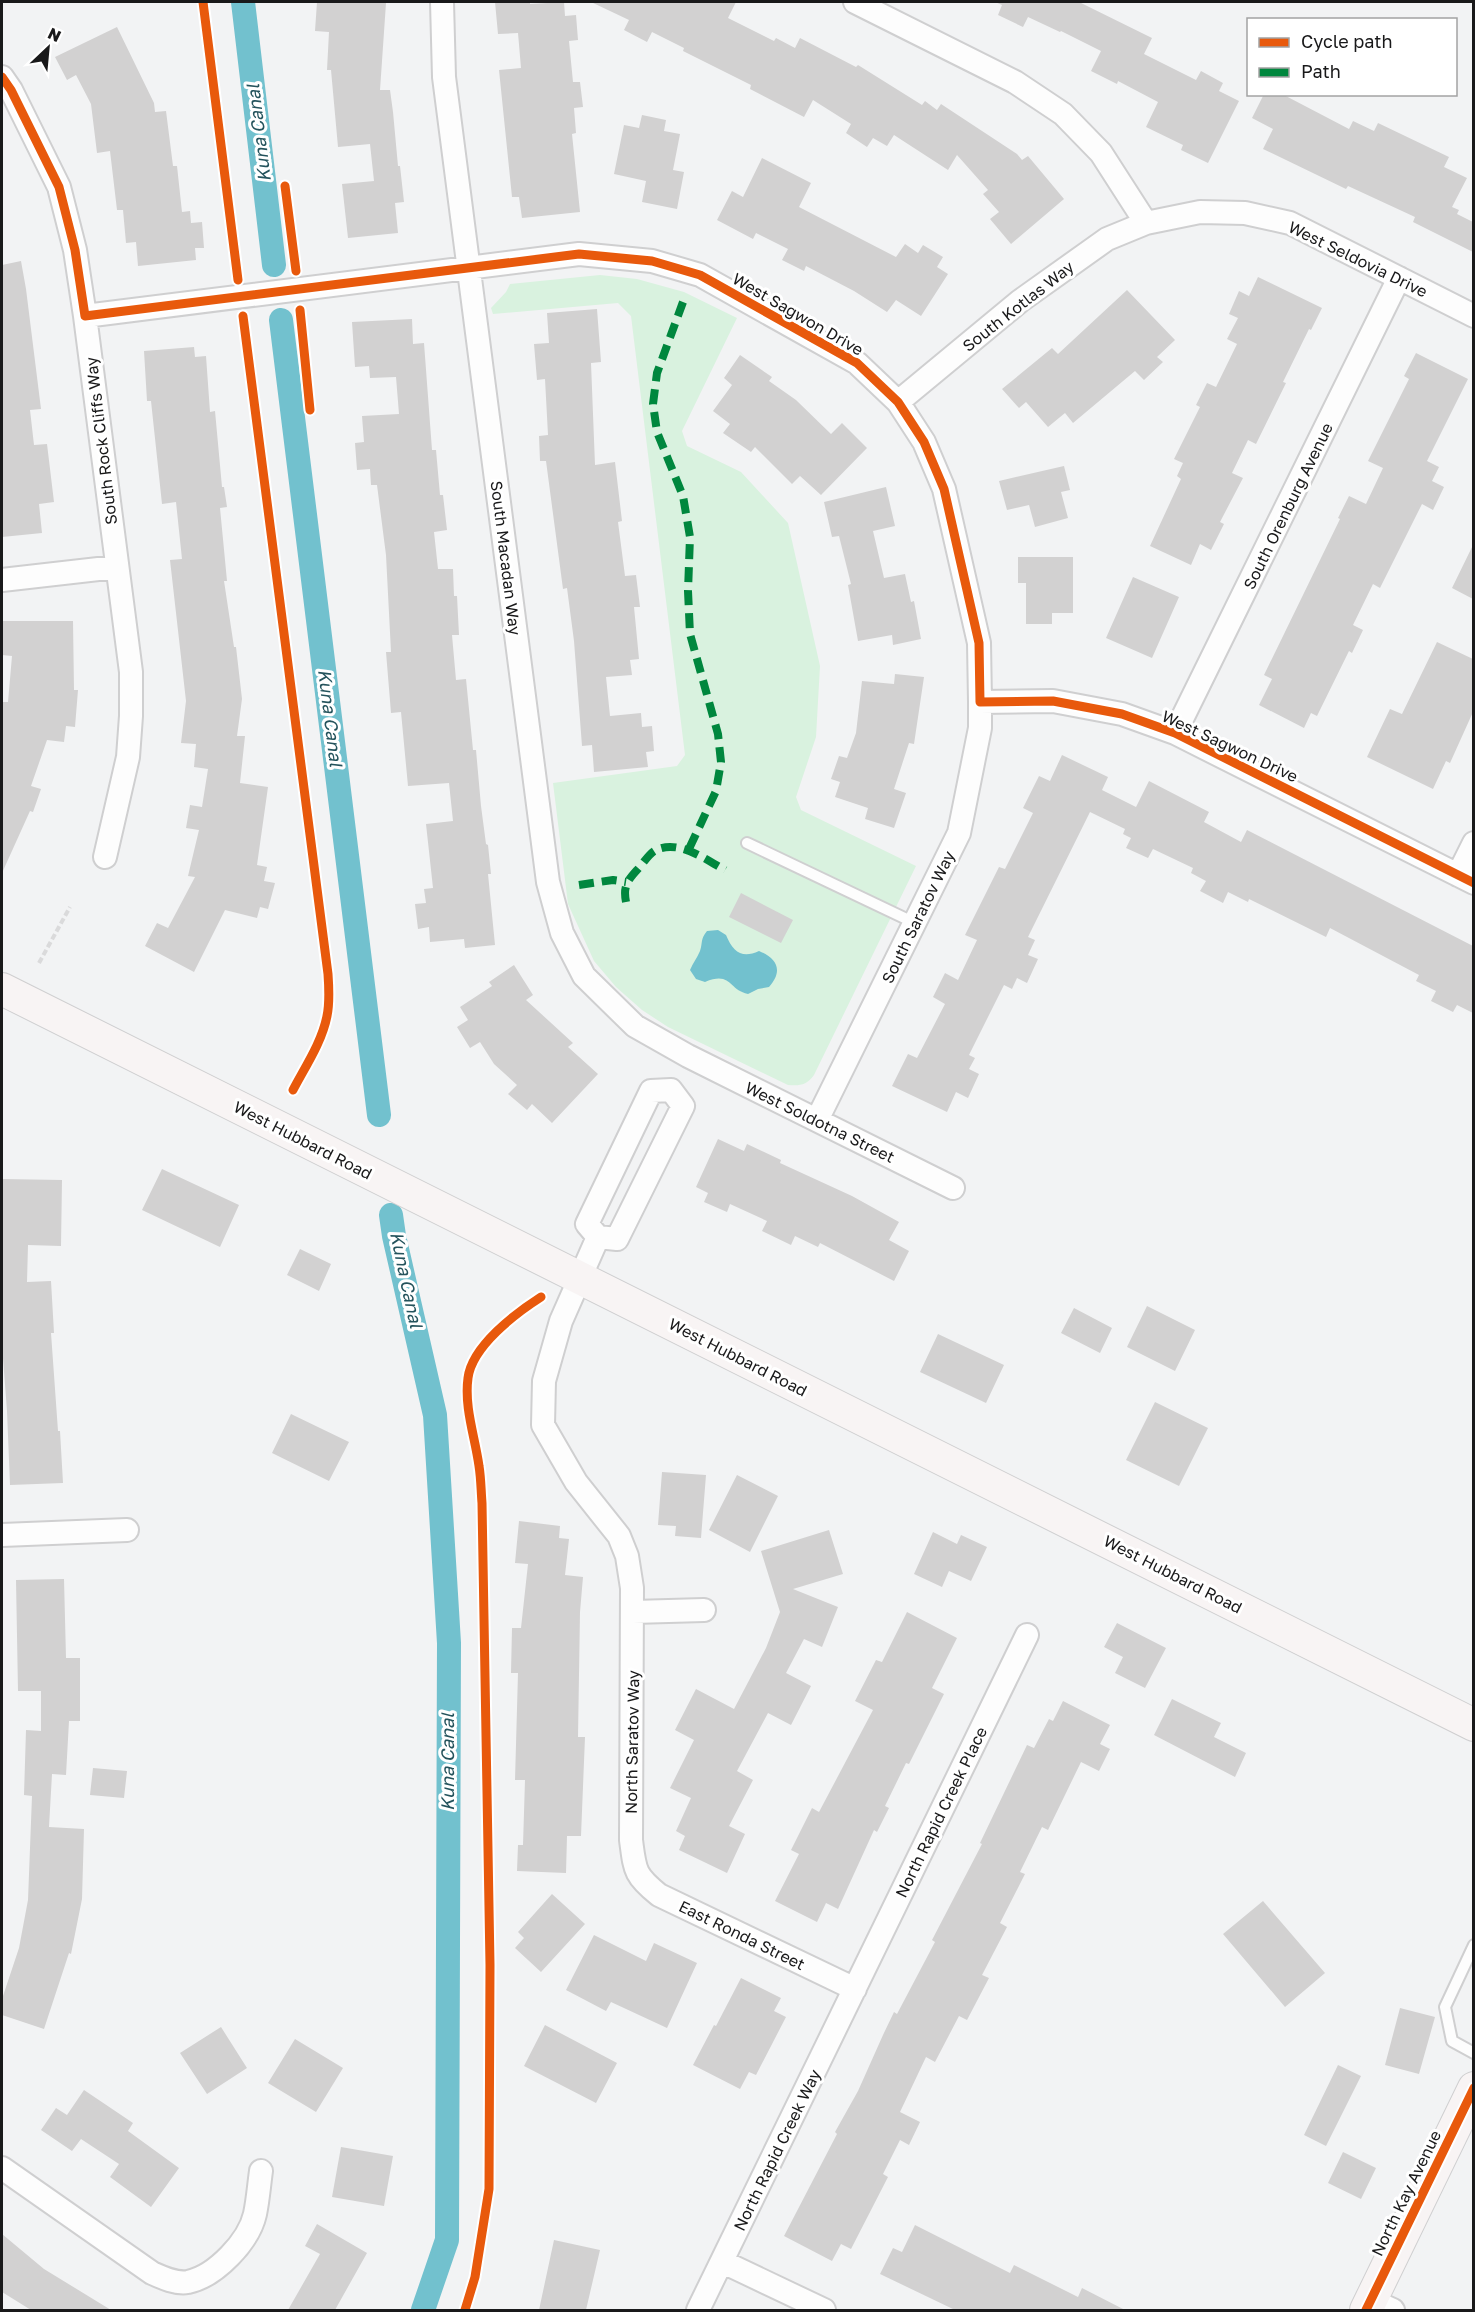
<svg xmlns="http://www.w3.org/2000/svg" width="1475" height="2312" font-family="'Golos Text',sans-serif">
	<rect width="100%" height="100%" fill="#f2f3f4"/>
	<!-- green -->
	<path fill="#d9f2df" d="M 600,275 L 637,279 L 684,292 L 737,318 L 682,431 L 687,446 L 741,472 L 788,523 L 820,666 L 816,737 L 796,797 L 801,810 L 916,866 L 814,1075 C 807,1085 800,1086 788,1085 L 668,1027 L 642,1010 L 616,987 L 594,961 L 568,904 L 553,783 L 677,766 L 685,755 L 631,316 L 618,303 L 493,314 L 491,308 L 506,292 L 510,284 Z"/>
	<!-- water -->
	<path fill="#72c1ce" d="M 718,930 L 726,935 C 733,952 742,959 759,951 C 778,959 783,971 769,987 L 758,989 L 748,994 C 728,990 732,971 705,982 L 696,979 L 690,970 C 693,963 697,958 700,951 C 703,941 700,940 707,931 Z"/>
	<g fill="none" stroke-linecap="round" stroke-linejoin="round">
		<!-- canal -->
		<path stroke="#72c1ce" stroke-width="24" d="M 243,2 L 274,265
			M 281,320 L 379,1115
			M 391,1215 L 394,1236 L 435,1415 L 449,1643 L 447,2240 L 423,2310"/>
	</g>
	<!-- building -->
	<path fill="#d2d1d1" d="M 317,2 L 386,3 L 380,90 L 390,90 L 393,112 L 398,166 L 400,166 L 404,202 L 395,203 L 398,233 L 348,238 L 342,184 L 374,181 L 370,144 L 338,147 L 331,70 L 327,70 L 329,32 L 315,31 Z
		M 495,2 L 530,2 L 530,4 L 564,2 L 565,16 L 576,15 L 578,40 L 569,41 L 573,82 L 580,82 L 583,107 L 574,108 L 576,133 L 572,134 L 580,212 L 522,218 L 519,197 L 512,197 L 499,70 L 521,68 L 518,33 L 498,34 Z
		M 591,2 L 736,2 L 728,18 L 774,41 L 776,38 L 795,48 L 800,38 L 856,67 L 858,65 L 922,105 L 925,101 L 937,110 L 941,104 L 1017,154 L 1022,160 L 1028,156 L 1064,199 L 1011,244 L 990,219 L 999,212 L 983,194 L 988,190 L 957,155 L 948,170 L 894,135 L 887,146 L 873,138 L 867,147 L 846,133 L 851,124 L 813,100 L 804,117 L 750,89 L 751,85 L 683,51 L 684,48 L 652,32 L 647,42 L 624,30 L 629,20 Z
		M 995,2 L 1079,2 L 1152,38 L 1144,54 L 1196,80 L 1201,71 L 1223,83 L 1219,91 L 1239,101 L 1208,163 L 1181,150 L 1183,145 L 1146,127 L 1158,102 L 1118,81 L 1117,84 L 1091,71 L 1101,51 L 1061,31 L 1060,32 L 1028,17 L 1023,27 L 998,15 L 1002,5 Z
		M 117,27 L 154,103 L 155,112 L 166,111 L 173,166 L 177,166 L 182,212 L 190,211 L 191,223 L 202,222 L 204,248 L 195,248 L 196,260 L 138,266 L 136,242 L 126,243 L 123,210 L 117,210 L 110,151 L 97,153 L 91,104 L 76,75 L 67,80 L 55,57 Z
		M 1264,94 L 1282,94 L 1349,129 L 1353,121 L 1374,131 L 1378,123 L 1449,157 L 1444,167 L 1467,178 L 1452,207 L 1459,210 L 1457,214 L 1473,222 L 1473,252 L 1413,222 L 1415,217 L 1348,186 L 1346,189 L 1263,149 L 1273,129 L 1252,118 Z
		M 642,115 L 666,120 L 664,131 L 680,134 L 673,170 L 684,172 L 677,209 L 642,202 L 646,181 L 614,174 L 624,125 L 639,128 Z
		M 762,158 L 811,183 L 799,207 L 896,257 L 905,244 L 918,253 L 923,245 L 943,257 L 937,267 L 948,274 L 921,316 L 896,300 L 887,312 L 854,291 L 806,266 L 804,271 L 782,260 L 788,249 L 756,233 L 753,239 L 717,220 L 732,191 L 743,197 Z
		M 21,261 L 26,289 L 41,409 L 30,410 L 34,445 L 47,444 L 54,502 L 39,504 L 42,533 L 2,537 L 2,265 Z
		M 1258,277 L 1322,308 L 1311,330 L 1309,329 L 1283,382 L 1286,383 L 1256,444 L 1248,440 L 1232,473 L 1243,478 L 1220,522 L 1224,524 L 1211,550 L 1200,544 L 1191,565 L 1150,546 L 1181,479 L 1177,476 L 1183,463 L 1174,459 L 1200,407 L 1196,405 L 1207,383 L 1216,387 L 1237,344 L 1227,339 L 1238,318 L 1229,314 L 1239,291 L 1249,296 Z
		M 1127,290 L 1175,340 L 1157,357 L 1163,362 L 1144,380 L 1135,371 L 1073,423 L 1065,413 L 1048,427 L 1026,402 L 1019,408 L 1002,389 L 1052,348 L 1058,354 Z
		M 597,309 L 601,362 L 591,363 L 595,465 L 615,462 L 622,521 L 618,522 L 625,576 L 636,575 L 640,607 L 634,607 L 639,659 L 630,660 L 632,675 L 606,677 L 610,716 L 641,713 L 642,727 L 652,726 L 654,751 L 646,752 L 648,767 L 594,772 L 592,745 L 582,746 L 574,641 L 567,588 L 563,589 L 546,461 L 540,461 L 539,436 L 548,435 L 545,379 L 537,380 L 534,344 L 549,343 L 547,313 Z
		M 412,319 L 413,344 L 424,343 L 432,450 L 436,450 L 440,495 L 443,495 L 447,530 L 434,532 L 438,569 L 453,569 L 454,596 L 457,596 L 459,635 L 452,635 L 456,680 L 466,679 L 473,750 L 476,750 L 481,806 L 486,844 L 488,845 L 491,874 L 488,874 L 495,945 L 465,948 L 464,939 L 430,942 L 429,927 L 418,929 L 415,904 L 426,903 L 424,889 L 433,888 L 426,824 L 453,821 L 449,783 L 408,786 L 401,712 L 391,713 L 386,652 L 391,652 L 386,555 L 377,485 L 371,485 L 370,469 L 357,470 L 355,443 L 364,442 L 362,416 L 399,414 L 396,377 L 370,378 L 369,366 L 355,367 L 352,322 Z
		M 194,347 L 195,357 L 206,356 L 210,412 L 215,411 L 222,487 L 224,487 L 227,507 L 220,508 L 227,581 L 224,581 L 234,647 L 236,647 L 242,699 L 237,736 L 245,736 L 240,783 L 268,787 L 257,865 L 267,867 L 264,881 L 275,883 L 268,909 L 260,907 L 257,918 L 225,910 L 194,972 L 145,946 L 157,923 L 168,928 L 195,877 L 188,876 L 199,830 L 186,828 L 190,805 L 202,807 L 208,769 L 194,767 L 196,744 L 181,743 L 186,701 L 170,560 L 182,559 L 176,502 L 162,504 L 151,401 L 147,401 L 144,351 Z
		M 1416,353 L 1468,379 L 1427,461 L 1439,467 L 1432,481 L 1444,487 L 1433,510 L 1422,504 L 1380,588 L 1373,584 L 1353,625 L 1363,630 L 1352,653 L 1349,651 L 1317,716 L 1311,713 L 1304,728 L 1259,705 L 1272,679 L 1264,675 L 1340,519 L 1338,518 L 1349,496 L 1366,504 L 1383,468 L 1368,461 L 1409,379 L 1404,376 Z
		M 740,355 L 772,377 L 769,381 L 796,400 L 831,434 L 842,423 L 867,448 L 821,495 L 800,476 L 792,484 L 755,447 L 751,452 L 723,433 L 730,424 L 713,411 L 732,385 L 724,378 Z
		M 1064,466 L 1070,490 L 1061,492 L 1068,518 L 1035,527 L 1029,505 L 1007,510 L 999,481 Z
		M 886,487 L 895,526 L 873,531 L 884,578 L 905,574 L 911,602 L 914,601 L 921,639 L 893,645 L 892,635 L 858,641 L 848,585 L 851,584 L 839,536 L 832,537 L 824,502 Z
		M 1473,545 L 1473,599 L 1452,588 Z
		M 1018,557 L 1073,557 L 1073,613 L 1052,613 L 1052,624 L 1026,624 L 1026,583 L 1018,583 Z
		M 1133,577 L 1179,597 L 1152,658 L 1106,638 Z
		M 2,621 L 73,621 L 74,690 L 78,690 L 75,727 L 66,726 L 64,742 L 47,740 L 31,786 L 41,789 L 33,812 L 30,811 L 2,873 L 2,702 L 8,702 L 12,656 L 2,655 Z
		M 1437,642 L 1473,659 L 1473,712 L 1450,763 L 1446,761 L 1433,789 L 1367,757 L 1390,709 L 1402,714 Z
		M 895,674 L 924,677 L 914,744 L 909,743 L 894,789 L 906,793 L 894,828 L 865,819 L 868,808 L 835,797 L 840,782 L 831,779 L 839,756 L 847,758 L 856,733 L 862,681 L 894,684 Z
		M 1062,755 L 1108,777 L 1102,790 L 1136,807 L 1149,781 L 1209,812 L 1204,822 L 1241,842 L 1247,830 L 1473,946 L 1473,1013 L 1457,1005 L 1453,1012 L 1431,1001 L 1436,991 L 1416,981 L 1419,975 L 1330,928 L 1326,937 L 1249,899 L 1248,902 L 1228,892 L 1223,903 L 1200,891 L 1206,881 L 1191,873 L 1193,868 L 1153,849 L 1148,858 L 1126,848 L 1131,838 L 1123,834 L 1125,829 L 1090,812 L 1028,937 L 1035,940 L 1028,955 L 1038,959 L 1027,983 L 1017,978 L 1012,989 L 1004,985 L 969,1055 L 975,1058 L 969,1069 L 979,1074 L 968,1098 L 956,1092 L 947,1112 L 892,1086 L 908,1054 L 917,1058 L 945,1004 L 933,997 L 945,973 L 958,980 L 977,940 L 965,935 L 999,867 L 1005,869 L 1033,813 L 1023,808 L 1039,776 L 1050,781 Z
		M 741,893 L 793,920 L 781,943 L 729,917 Z
		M 514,965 L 533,995 L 526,1000 L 573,1043 L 568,1047 L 598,1074 L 552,1123 L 532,1104 L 527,1110 L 508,1094 L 517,1085 L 494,1064 L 480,1042 L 470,1048 L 457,1027 L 468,1020 L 460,1007 L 492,986 L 489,982 Z
		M 718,1139 L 744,1151 L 747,1144 L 781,1160 L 780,1163 L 852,1196 L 899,1222 L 889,1240 L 909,1251 L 894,1281 L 820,1243 L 818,1247 L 795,1236 L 791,1245 L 762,1231 L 767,1221 L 730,1204 L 727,1212 L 704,1202 L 708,1193 L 696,1187 Z
		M 162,1169 L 239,1205 L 220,1247 L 142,1210 Z
		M 2,1179 L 62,1180 L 61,1246 L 28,1245 L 27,1282 L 51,1281 L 54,1333 L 51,1333 L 58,1431 L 60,1431 L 63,1483 L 10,1485 L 7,1411 L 2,1345 Z
		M 300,1249 L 331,1264 L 319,1291 L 287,1275 Z
		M 1147,1306 L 1195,1330 L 1175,1371 L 1127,1347 Z
		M 1074,1308 L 1112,1328 L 1100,1353 L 1061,1333 Z
		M 938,1334 L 1004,1365 L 986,1403 L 920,1372 Z
		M 1155,1402 L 1208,1428 L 1179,1486 L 1126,1460 Z
		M 291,1414 L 349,1442 L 329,1481 L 272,1453 Z
		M 662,1472 L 706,1475 L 701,1538 L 675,1536 L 676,1526 L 658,1525 Z
		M 737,1475 L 778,1496 L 750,1552 L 709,1530 Z
		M 519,1521 L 560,1526 L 559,1538 L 569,1539 L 565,1575 L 583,1577 L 580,1612 L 578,1737 L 585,1737 L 581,1836 L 567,1836 L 566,1873 L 517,1871 L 518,1845 L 523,1845 L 525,1780 L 515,1780 L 518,1673 L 511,1673 L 512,1628 L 521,1628 L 528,1564 L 515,1563 Z
		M 829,1530 L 843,1574 L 793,1589 L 838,1607 L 822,1647 L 804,1639 L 786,1673 L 811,1686 L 791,1725 L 768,1713 L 737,1771 L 753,1780 L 729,1826 L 745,1834 L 727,1873 L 679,1850 L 685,1836 L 676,1831 L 691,1798 L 670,1788 L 694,1740 L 675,1730 L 696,1689 L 734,1709 L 766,1648 L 780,1612 L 761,1551 Z
		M 933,1532 L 957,1544 L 961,1535 L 987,1547 L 971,1581 L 949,1571 L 942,1587 L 914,1574 Z
		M 64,1579 L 66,1658 L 80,1658 L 80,1721 L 69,1721 L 66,1775 L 52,1774 L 49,1827 L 84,1829 L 82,1899 L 71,1954 L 69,1953 L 44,2029 L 2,2015 L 2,1999 L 19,1948 L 28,1900 L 32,1796 L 24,1795 L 26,1730 L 41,1731 L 41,1691 L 18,1691 L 16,1580 Z
		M 907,1612 L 957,1638 L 932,1688 L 944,1694 L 909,1764 L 906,1763 L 885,1806 L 889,1808 L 877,1832 L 874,1830 L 838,1909 L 826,1903 L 817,1922 L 775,1901 L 799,1854 L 791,1850 L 812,1808 L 819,1812 L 873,1710 L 855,1701 L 876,1660 L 882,1662 Z
		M 1117,1623 L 1166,1648 L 1145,1688 L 1115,1673 L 1123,1657 L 1104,1647 Z
		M 1172,1699 L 1221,1723 L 1214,1737 L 1246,1753 L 1235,1777 L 1154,1735 Z
		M 1063,1701 L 1110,1725 L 1100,1744 L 1110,1749 L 1099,1771 L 1081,1762 L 1048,1830 L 1042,1827 L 1020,1872 L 1025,1874 L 1000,1923 L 1007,1927 L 982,1975 L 989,1978 L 967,2020 L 959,2016 L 935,2062 L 926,2057 L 900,2112 L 920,2122 L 909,2145 L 900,2140 L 883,2174 L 888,2177 L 851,2249 L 841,2244 L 832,2261 L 784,2236 L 837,2134 L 835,2132 L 858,2091 L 883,2035 L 894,2012 L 897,2014 L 935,1942 L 932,1940 L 982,1844 L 980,1843 L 1027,1745 L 1034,1748 L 1049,1719 L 1053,1721 Z
		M 93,1768 L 127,1771 L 124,1798 L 90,1795 Z
		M 552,1894 L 585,1924 L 541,1972 L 515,1948 L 524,1938 L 518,1932 Z
		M 1263,1901 L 1325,1973 L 1285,2007 L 1223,1934 Z
		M 594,1935 L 646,1961 L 654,1943 L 697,1963 L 667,2028 L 611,2002 L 606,2011 L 566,1990 Z
		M 741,1978 L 781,1998 L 774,2011 L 786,2017 L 756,2075 L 749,2072 L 740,2089 L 693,2065 L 714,2025 L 716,2026 Z
		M 1400,2008 L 1435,2017 L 1419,2074 L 1385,2065 Z
		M 545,2025 L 617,2063 L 596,2103 L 524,2066 Z
		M 221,2027 L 247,2068 L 207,2094 L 180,2053 Z
		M 295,2039 L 343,2068 L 316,2112 L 268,2083 Z
		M 1338,2065 L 1361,2076 L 1326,2146 L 1304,2135 Z
		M 84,2090 L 133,2123 L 128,2131 L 179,2168 L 151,2207 L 110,2177 L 119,2164 L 81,2139 L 72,2151 L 41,2130 L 56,2108 L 67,2115 Z
		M 341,2147 L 393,2156 L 384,2206 L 332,2197 Z
		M 1343,2152 L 1376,2168 L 1361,2199 L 1328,2183 Z
		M 317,2224 L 367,2253 L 335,2310 L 288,2310 L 320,2254 L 305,2246 Z
		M 915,2225 L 1010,2273 L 1014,2265 L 1078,2297 L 1082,2288 L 1125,2310 L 955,2310 L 880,2274 L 893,2248 L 902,2252 Z
		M 2,2234 L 44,2269 L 111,2310 L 31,2310 L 2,2292 Z
		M 554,2240 L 600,2250 L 586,2310 L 539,2310 Z"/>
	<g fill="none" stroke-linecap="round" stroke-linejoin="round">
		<defs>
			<path id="lane" d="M 747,843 L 915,923
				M 1474,1945 L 1445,2007 L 1452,2041 L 1474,2053"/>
			<path id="street" d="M 442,2 L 444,77 L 548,882 L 562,933 L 584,976 L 635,1026 L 688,1056 L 953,1188
				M 855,2 L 1015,82 L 1063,114 L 1101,153 L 1146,223 L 1200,212 L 1245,213 L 1290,223 L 1474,316
				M 2,77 L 11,90 L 59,187 L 75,250 L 85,316 L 579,254 L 652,261 L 700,275 L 857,363 L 898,402 L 924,442 L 944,489 L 979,643 L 980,702 L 1053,701 L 1122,714 L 1175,733 L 1474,883
				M 85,316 L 131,672 L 131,716 L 128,757 L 105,857
				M 898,402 L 1020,301 L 1107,239 L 1146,223
				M 2,580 L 116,567
				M 1175,733 L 1399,278
				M 1458,875 L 1474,843
				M 671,1090 L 683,1106 L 617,1239 L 598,1237 L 587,1224 L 651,1091 Z
				M 817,1120 L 959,833 L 980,728 L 980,702
				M 598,1237 L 561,1321 L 544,1381 L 543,1425 L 576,1482 L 619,1536 L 627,1556 L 632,1588 L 631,1840 C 635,1870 634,1875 659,1895 L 855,1989
				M 2,1535 L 127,1530
				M 633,1612 L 704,1610
				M 2,2168 L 152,2273 C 163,2278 176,2284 188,2282 C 216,2276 249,2241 255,2214 C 258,2200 259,2185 261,2171
				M 723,2262 L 824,2310
				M 1371,2300 L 1393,2310
				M 698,2310 L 1027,1635"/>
			<path id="secondary" d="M 2,989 L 1474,1725
				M 1366,2310 L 1474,2088"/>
		</defs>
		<!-- lane casing -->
		<use href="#lane" stroke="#cfcfd0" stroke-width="14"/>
		<!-- street casing -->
		<use href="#street" stroke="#cfcfd0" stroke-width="26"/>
		<!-- secondary casing -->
		<use href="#secondary" stroke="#cfcfd0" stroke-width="34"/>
		<!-- path -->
		<path stroke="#dadadb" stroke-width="4" stroke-dasharray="6 3" stroke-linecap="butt" d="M 39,963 L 70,907"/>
		<!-- lane -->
		<use href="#lane" stroke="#fdfdfd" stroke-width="10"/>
		<!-- street -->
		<use href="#street" stroke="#fdfdfd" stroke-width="22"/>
		<!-- secondary -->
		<use href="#secondary" stroke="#f8f4f4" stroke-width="32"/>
		<!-- quiet -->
		<path stroke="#00873e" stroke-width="8" stroke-dasharray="15 8" stroke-linecap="butt" d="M 683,302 L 657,373 L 653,404 L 657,432 L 683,496 L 690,537 L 688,591 L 690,634 L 718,734 L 721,762 L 716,791 L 688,851
			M 579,885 L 613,880 L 626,882
			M 626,902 C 623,887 627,881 637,870 C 643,864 649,853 656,850 C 679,839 706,860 725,870"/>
		<defs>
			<path id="cycleway" d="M 203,2 L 238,280
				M 2,77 L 11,90 L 59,187 L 75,250 L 85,316 L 579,254 L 652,261 L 700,275 L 857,363 L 898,402 L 924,442 L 944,489 L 979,643 L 980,702 L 1053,701 L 1122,714 L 1175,733 L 1474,883
				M 285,186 L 296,271
				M 300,310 L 310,410
				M 243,316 L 328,974 C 329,988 330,1002 327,1016 C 322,1042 305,1067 293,1090
				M 465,2310 L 475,2277 L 489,2189 L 490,1965 L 482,1503 C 481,1491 481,1478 479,1466 C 475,1437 464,1407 468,1378 C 472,1346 516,1313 541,1297
				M 1366,2310 L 1474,2088"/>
		</defs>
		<!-- cycleway casing -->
		<use href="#cycleway" stroke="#fff" stroke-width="13"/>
		<!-- cycleway -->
		<use href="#cycleway" stroke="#e8590c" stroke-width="9"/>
	</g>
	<g text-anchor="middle" stroke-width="6" stroke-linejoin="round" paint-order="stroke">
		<!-- street labels -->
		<g font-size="16" fill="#19191a" stroke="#fff">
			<text transform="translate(1358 259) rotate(26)" y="6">West Seldovia Drive</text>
			<text transform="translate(1018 306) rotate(-38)" y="6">South Kotlas Way</text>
			<text transform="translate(798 314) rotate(30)" y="6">West Sagwon Drive</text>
			<text transform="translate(101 441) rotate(-97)" y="6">South Rock Cliffs Way</text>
			<text transform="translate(1288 506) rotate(-64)" y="6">South Orenburg Avenue</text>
			<text transform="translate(506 558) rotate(83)" y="6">South Macadan Way</text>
			<text transform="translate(1230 746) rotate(25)" y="6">West Sagwon Drive</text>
			<text transform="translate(918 917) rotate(-64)" y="6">South Saratov Way</text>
			<text transform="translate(820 1122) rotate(26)" y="6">West Soldotna Street</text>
			<text transform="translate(303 1140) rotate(27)" y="6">West Hubbard Road</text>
			<text transform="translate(738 1357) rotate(27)" y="6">West Hubbard Road</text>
			<text transform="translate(1173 1574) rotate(27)" y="6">West Hubbard Road</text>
			<text transform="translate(632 1742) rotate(-89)" y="6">North Saratov Way</text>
			<text transform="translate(941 1812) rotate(-64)" y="6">North Rapid Creek Place</text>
			<text transform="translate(742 1935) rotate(26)" y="6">East Ronda Street</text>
			<text transform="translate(777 2150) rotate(-64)" y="6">North Rapid Creek Way</text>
			<text transform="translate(1406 2193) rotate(-64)" y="6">North Kay Avenue</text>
		</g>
		<!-- water labels -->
		<g font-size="18" font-style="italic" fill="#24535c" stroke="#fff">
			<text transform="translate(259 133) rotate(-97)" y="6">Kuna Canal</text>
			<text transform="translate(330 718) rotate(83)" y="6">Kuna Canal</text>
			<text transform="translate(406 1280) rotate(78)" y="6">Kuna Canal</text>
			<text transform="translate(448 1762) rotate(-90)" y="6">Kuna Canal</text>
		</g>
	</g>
	<!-- border -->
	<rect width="1475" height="2312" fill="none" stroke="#19191a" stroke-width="6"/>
	<!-- legend -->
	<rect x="1247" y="18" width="210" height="78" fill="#ffffff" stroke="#a3a3a3" stroke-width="1.5"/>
	<rect x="1259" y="38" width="30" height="9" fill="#e8590c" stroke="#a3a3a3" stroke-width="1.5"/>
	<text x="1301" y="48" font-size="18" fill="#19191a">Cycle path</text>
	<rect x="1259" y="68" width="30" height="9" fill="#00873e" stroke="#a3a3a3" stroke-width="1.5"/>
	<text x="1301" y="78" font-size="18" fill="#19191a">Path</text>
	<!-- north arrow -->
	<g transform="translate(48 48) rotate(26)" stroke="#ffffff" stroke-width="4.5" paint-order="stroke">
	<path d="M0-4.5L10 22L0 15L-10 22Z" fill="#19191a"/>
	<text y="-9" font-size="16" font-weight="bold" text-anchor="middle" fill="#19191a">N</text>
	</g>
</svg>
